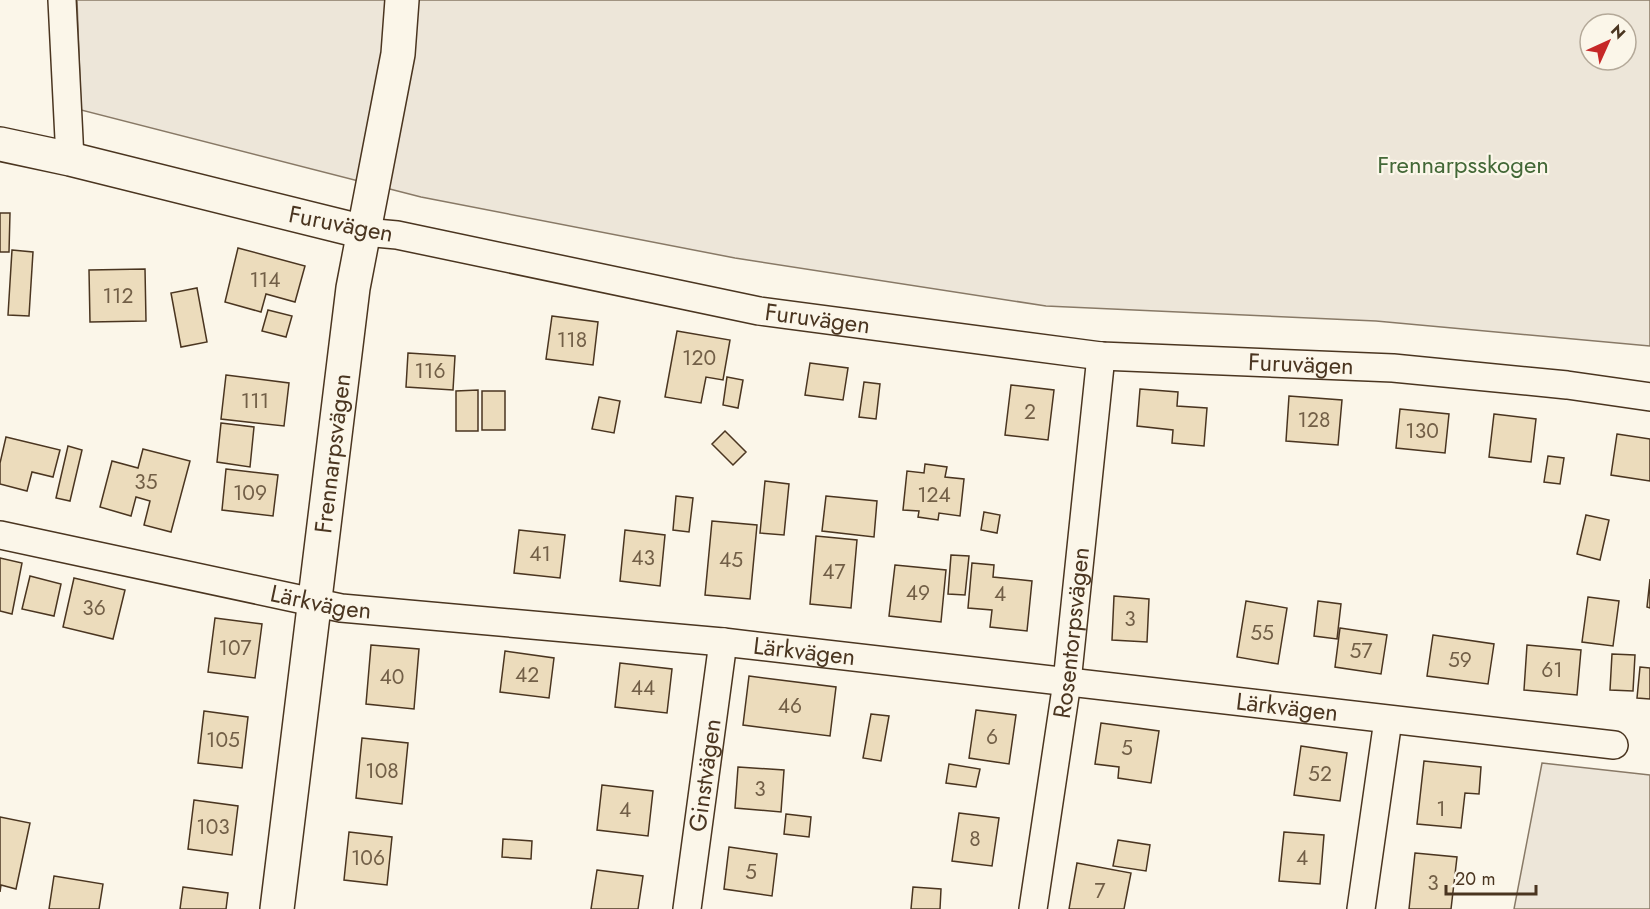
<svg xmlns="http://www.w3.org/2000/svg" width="1650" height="909" font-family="Jost,sans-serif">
	<rect width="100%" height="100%" fill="#fbf6e9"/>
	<!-- green -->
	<path fill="#ede6d9" stroke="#887966" stroke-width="1.5" fill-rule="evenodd" d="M 77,0 L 1650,0 L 1650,346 L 1376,321 L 1046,306 L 735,258 L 421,197 L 81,110 ZM 1590,24 L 1626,24 L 1626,60 L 1590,60 Z
		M 1542,763 L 1650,775 L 1650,909 L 1514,909 Z"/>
	<!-- building -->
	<path fill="#ecdcbc" stroke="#4a3520" stroke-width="1.5" d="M 0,213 L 10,213 L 9,252 L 0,252 Z
		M 238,248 L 305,266 L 295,302 L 266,294 L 261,312 L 225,302 Z
		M 12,250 L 33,252 L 29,316 L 8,315 Z
		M 145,269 L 146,321 L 90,322 L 89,270 Z
		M 197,288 L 207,342 L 181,347 L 171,293 Z
		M 268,310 L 292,316 L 286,337 L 262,331 Z
		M 552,316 L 598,322 L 593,365 L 546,359 Z
		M 677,331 L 730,340 L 723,380 L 706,377 L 701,403 L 665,397 Z
		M 408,353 L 455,356 L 453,390 L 406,387 Z
		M 810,363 L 848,368 L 843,400 L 805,395 Z
		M 226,375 L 289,383 L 284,426 L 221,419 Z
		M 727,377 L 743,380 L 738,408 L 723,405 Z
		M 864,382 L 880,384 L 876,419 L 859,417 Z
		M 1011,385 L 1054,390 L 1048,440 L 1005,435 Z
		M 1140,389 L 1178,392 L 1177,406 L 1207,408 L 1204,446 L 1172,443 L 1173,430 L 1137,426 Z
		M 478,390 L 478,431 L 456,431 L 456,391 Z
		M 482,391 L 505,391 L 505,430 L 482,430 Z
		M 1289,396 L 1342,400 L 1338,445 L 1286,441 Z
		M 599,397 L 620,401 L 614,433 L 592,429 Z
		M 1400,409 L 1449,414 L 1445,453 L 1396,448 Z
		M 1494,414 L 1536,419 L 1531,462 L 1489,457 Z
		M 221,423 L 254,427 L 250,467 L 217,462 Z
		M 725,431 L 746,452 L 733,465 L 712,444 Z
		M 1617,434 L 1650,439 L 1650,481 L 1611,475 Z
		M 6,437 L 60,450 L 53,477 L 32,472 L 27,491 L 0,484 L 0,463 Z
		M 68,446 L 82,450 L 70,501 L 56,498 Z
		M 143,449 L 190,461 L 171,532 L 144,525 L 150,501 L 136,497 L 131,516 L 100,507 L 112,461 L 138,468 Z
		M 1548,456 L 1564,458 L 1560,484 L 1544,482 Z
		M 925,464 L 947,467 L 945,477 L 964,479 L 960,516 L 939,513 L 938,520 L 918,517 L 919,511 L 903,510 L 907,471 L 924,473 Z
		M 226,469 L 278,475 L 273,516 L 222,510 Z
		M 765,481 L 789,484 L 784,535 L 760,533 Z
		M 676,496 L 693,498 L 689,532 L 673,530 Z
		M 826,496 L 877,501 L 874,537 L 822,531 Z
		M 984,512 L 1000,515 L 997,533 L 981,530 Z
		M 1586,515 L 1609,520 L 1600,560 L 1577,554 Z
		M 712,521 L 757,525 L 750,599 L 705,595 Z
		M 519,530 L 565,535 L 560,578 L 514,573 Z
		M 625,530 L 665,535 L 660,586 L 620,581 Z
		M 816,536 L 857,540 L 851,608 L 810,604 Z
		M 951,555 L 969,556 L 965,595 L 948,594 Z
		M 0,558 L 22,563 L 12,614 L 0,611 Z
		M 972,563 L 994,565 L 993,577 L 1032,581 L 1027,631 L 990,627 L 992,610 L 968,608 Z
		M 895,565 L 946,570 L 941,622 L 889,616 Z
		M 30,576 L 61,584 L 54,616 L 22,609 Z
		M 74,578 L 125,590 L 113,639 L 63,627 Z
		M 1650,579 L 1650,608 L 1647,607 Z
		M 1114,596 L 1149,599 L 1147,642 L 1112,640 Z
		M 1588,597 L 1619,601 L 1613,646 L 1582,642 Z
		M 1246,601 L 1287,608 L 1278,664 L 1237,657 Z
		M 1318,601 L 1341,604 L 1337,639 L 1314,636 Z
		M 215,618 L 262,624 L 255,678 L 208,672 Z
		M 1340,628 L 1387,635 L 1381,674 L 1335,667 Z
		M 1433,635 L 1494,644 L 1488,684 L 1427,676 Z
		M 371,645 L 419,649 L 414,709 L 366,704 Z
		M 1527,645 L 1581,650 L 1577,695 L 1524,690 Z
		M 505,651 L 554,658 L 549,698 L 500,692 Z
		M 1612,654 L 1635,655 L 1633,691 L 1610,690 Z
		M 620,663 L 672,669 L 667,713 L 615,707 Z
		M 1640,667 L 1650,668 L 1650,699 L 1637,698 Z
		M 749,676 L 836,687 L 830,736 L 743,725 Z
		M 976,710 L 1016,715 L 1009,764 L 969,758 Z
		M 204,711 L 248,717 L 242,768 L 198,763 Z
		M 871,714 L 889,716 L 881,761 L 863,758 Z
		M 1101,723 L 1159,731 L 1151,783 L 1118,778 L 1119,767 L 1095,764 Z
		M 362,738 L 408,743 L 402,804 L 356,798 Z
		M 1301,746 L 1347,753 L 1340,801 L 1294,795 Z
		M 1424,761 L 1481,767 L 1479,794 L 1465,793 L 1461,828 L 1417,824 Z
		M 949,764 L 980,769 L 976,787 L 946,783 Z
		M 738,767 L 784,770 L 781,812 L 735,808 Z
		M 602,785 L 653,791 L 648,836 L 597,830 Z
		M 194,800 L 238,806 L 232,855 L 188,849 Z
		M 959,813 L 999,818 L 992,866 L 952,861 Z
		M 786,814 L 811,817 L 809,837 L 784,834 Z
		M 0,817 L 30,823 L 16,889 L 1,885 L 0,892 Z
		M 349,832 L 392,837 L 387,885 L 344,880 Z
		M 1284,832 L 1324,835 L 1320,884 L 1279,881 Z
		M 503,839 L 532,841 L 531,859 L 502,857 Z
		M 1118,840 L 1150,845 L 1146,871 L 1113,866 Z
		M 729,847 L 777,854 L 772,896 L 724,889 Z
		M 1415,853 L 1457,857 L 1451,909 L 1409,909 Z
		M 1077,863 L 1131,873 L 1124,909 L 1069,909 Z
		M 597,870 L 643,876 L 638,909 L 591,909 Z
		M 54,876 L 103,884 L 99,909 L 49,909 Z
		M 183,887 L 228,893 L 226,909 L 180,909 Z
		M 913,887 L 941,889 L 940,909 L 911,909 Z"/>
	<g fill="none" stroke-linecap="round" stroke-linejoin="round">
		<defs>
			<g id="street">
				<path d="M 62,0 L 70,159"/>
				<path id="s1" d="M 364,232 L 397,235 L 759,311 L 1101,356 L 1393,368 L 1567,385 L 1650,397"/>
				<path id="s2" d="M 0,535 L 341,608 L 723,642 L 1614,745"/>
				<path id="s3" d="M 687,909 L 723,642"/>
				<path id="s4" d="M 1033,909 L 1067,682 L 1101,356"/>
				<path d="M 1361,909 L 1388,720"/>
			</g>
			<g id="secondary">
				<path d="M 0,144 L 70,159 L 364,232"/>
				<path id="s5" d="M 277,909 L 353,288 L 398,54 L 402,0"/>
			</g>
		</defs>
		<!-- street casing -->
		<use href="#street" stroke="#4a3520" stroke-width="30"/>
		<!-- secondary casing -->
		<use href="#secondary" stroke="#4a3520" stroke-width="36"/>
		<!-- street -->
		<use href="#street" stroke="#fbf6e9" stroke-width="27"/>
		<!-- secondary -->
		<use href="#secondary" stroke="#fbf6e9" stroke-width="33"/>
	</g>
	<g text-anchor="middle" stroke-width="4.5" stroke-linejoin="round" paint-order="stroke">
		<!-- number labels -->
		<g font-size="21" fill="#725f47">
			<text x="265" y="287">114</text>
			<text x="118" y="303">112</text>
			<text x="572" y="347">118</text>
			<text x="699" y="365">120</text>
			<text x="430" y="378">116</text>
			<text x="255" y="408">111</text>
			<text x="1030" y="419">2</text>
			<text x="1314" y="427">128</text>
			<text x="1422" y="438">130</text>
			<text x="146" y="489">35</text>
			<text x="250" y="500">109</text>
			<text x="934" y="502">124</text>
			<text x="540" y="561">41</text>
			<text x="643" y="565">43</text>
			<text x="731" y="567">45</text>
			<text x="834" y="579">47</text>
			<text x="918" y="600">49</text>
			<text x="1000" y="601">4</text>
			<text x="94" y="615">36</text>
			<text x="1130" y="626">3</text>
			<text x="1262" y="640">55</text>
			<text x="235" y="655">107</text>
			<text x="1361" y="658">57</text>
			<text x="1460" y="667">59</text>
			<text x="1552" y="677">61</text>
			<text x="527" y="682">42</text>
			<text x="392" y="684">40</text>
			<text x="643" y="695">44</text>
			<text x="790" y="713">46</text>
			<text x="992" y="744">6</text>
			<text x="223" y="747">105</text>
			<text x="1127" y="755">5</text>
			<text x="382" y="778">108</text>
			<text x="1320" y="781">52</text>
			<text x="760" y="796">3</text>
			<text x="1441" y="816">1</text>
			<text x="625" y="817">4</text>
			<text x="213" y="834">103</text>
			<text x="975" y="846">8</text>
			<text x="368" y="865">106</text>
			<text x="1302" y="865">4</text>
			<text x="751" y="879">5</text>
			<text x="1433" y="890">3</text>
			<text x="1100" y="898">7</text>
		</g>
		<!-- park labels -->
		<g font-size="24" fill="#436837" stroke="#fbf6e9">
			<text x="1463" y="173">Frennarpsskogen</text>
		</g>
		<!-- street labels -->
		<g font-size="24" fill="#4a3520" stroke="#fbf6e9">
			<text transform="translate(341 224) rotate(11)" y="8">Furuvägen</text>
			<text dy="8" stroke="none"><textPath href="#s1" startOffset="462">Furuvägen</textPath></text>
			<text dy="8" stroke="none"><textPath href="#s1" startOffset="948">Furuvägen</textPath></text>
			<text dy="8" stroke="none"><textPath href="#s5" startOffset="459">Frennarpsvägen</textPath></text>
			<text dy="8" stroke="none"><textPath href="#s2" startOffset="328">Lärkvägen</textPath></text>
			<text dy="8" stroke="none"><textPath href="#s4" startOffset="279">Rosentorpsvägen</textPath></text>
			<text dy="8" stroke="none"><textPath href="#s2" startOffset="814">Lärkvägen</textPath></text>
			<text dy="8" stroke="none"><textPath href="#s2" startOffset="1300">Lärkvägen</textPath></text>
			<text dy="8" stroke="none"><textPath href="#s3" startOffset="135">Ginstvägen</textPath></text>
		</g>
	</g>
	<!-- north arrow -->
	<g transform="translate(1608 42) rotate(45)"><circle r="28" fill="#fbf6e9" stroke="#b4a999" stroke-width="1.5"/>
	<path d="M0-4.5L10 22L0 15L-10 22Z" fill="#c62828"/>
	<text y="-9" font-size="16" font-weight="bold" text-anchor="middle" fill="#4a3520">N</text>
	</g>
	<!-- scale -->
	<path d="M1446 885v9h90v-9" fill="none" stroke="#4a3520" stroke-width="3"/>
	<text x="1455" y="885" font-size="18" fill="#4a3520" stroke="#fbf6e9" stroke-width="4.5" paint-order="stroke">20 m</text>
</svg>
